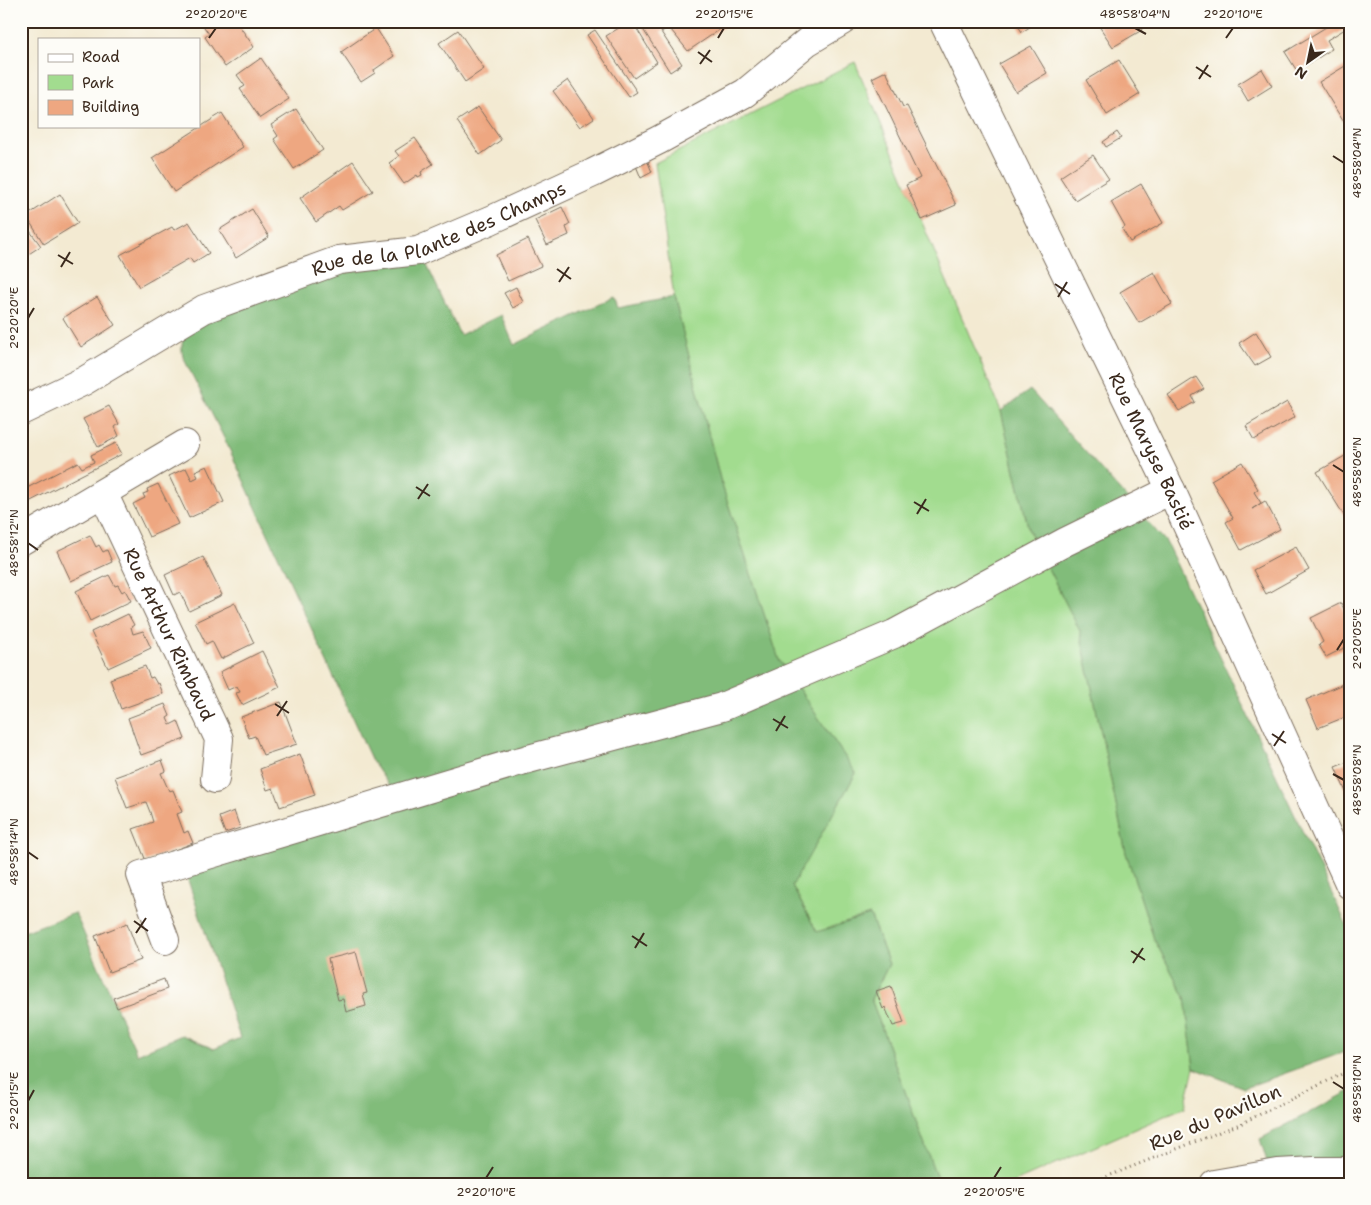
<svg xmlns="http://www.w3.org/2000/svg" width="1371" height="1205" font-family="'Shantell Sans',sans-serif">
	<rect width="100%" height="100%" fill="#fdfcf7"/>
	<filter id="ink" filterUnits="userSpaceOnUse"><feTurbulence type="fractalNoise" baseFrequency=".02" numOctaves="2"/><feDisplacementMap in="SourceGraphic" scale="10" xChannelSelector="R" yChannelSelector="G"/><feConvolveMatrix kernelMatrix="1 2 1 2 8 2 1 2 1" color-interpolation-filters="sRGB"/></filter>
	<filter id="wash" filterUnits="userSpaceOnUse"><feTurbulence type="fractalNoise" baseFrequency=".0096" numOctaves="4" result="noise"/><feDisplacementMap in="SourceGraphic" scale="20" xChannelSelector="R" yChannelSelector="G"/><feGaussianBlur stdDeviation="1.12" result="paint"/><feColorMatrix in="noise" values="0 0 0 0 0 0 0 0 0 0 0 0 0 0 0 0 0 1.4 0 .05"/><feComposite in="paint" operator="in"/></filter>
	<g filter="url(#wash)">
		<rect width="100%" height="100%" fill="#f3ead2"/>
		<!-- green -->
		<path fill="#a2dc8f" stroke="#6e8356" d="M 855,62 L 1001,411 L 1029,531 L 1080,631 L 1126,853 L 1154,939 L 1185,997 L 1194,1068 L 1185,1107 L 1010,1184 L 939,1184 L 871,999 L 889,964 L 870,915 L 817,932 L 792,885 L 856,773 L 779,660 L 720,479 L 674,297 L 655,163 Z"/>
		<!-- forest -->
		<path fill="#81bc7a" stroke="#5e734c" d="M 424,259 L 460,335 L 501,315 L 514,345 L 614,297 L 618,308 L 674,297 L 720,479 L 779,660 L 856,773 L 792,886 L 817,932 L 870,915 L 889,964 L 871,999 L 939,1184 L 21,1184 L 21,933 L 75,913 L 137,1054 L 182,1035 L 214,1049 L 240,1038 L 185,871 L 400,801 L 372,761 L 226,442 L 183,357 C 180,344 183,335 192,326 L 336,273 Z
			M 1030,390 L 1166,542 L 1350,932 L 1350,1050 L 1244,1088 L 1194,1068 L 1185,997 L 1154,939 L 1126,853 L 1080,631 L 1029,531 L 1001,411 Z
			M 1350,1091 L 1350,1184 L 1274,1184 L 1260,1139 Z"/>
		<g id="blocks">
			<!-- building -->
			<path fill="#eea781" d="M 206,21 L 236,21 L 254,47 L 225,67 L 205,37 L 209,34 L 202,24 Z
				M 630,21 L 632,21 L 657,62 L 634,78 L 606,36 Z
				M 641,21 L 665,21 L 669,27 L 661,32 L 682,64 L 670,72 L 639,23 Z
				M 684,21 L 727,21 L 728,24 L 688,51 L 671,30 Z
				M 1015,21 L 1039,21 L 1022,32 Z
				M 1100,21 L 1136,21 L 1142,30 L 1113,47 L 1097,23 Z
				M 1336,21 L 1349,21 L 1350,26 L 1327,40 L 1332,49 L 1297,71 L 1285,52 Z
				M 376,28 L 394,56 L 374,70 L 375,73 L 361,82 L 341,52 Z
				M 458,30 L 484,69 L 465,82 L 439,43 Z
				M 595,30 L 637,92 L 629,97 L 587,35 Z
				M 1031,46 L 1047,73 L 1016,92 L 999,64 Z
				M 261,58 L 289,99 L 260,118 L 240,89 L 245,86 L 237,75 Z
				M 1119,60 L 1140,94 L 1107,115 L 1086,80 Z
				M 1350,63 L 1350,121 L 1345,124 L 1319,82 Z
				M 1262,69 L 1272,86 L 1248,101 L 1238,84 Z
				M 886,71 L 903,107 L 907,106 L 956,205 L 922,220 L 906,185 L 920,178 L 872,78 Z
				M 568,80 L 594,118 L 580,127 L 553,91 Z
				M 478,107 L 501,140 L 480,155 L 457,121 Z
				M 296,109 L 323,150 L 294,169 L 274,139 L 278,136 L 271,125 Z
				M 222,113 L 243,147 L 174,192 L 152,158 Z
				M 1117,132 L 1121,138 L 1106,147 L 1103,142 Z
				M 415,138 L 433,164 L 421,172 L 422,175 L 418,177 L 417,175 L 404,184 L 389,163 L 399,156 L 395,151 Z
				M 645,155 L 652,172 L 641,178 L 634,161 Z
				M 1093,155 L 1109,179 L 1075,200 L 1060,177 Z
				M 353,161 L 373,191 L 342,210 L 339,206 L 316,222 L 300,198 Z
				M 1141,184 L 1163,223 L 1130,242 L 1122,229 L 1125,227 L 1111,202 Z
				M 60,194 L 78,223 L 44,244 L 26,216 Z
				M 562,207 L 570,224 L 566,227 L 569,235 L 547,245 L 535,220 Z
				M 252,209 L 269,237 L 236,258 L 219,230 Z
				M 21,219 L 41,246 L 21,259 Z
				M 189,222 L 209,253 L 193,263 L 190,258 L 139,287 L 120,255 L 172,227 L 174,230 Z
				M 528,239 L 541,266 L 508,281 L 496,255 Z
				M 1154,272 L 1172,304 L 1139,323 L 1120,292 Z
				M 516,287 L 523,302 L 513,308 L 504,293 Z
				M 97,297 L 115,325 L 81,347 L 63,318 Z
				M 21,305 L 29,317 L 21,322 Z
				M 1256,332 L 1271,357 L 1255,366 L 1239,343 Z
				M 1196,377 L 1204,389 L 1192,396 L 1195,402 L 1179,411 L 1168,395 Z
				M 1287,402 L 1295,417 L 1254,440 L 1246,426 Z
				M 109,406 L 119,424 L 115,427 L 119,436 L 98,447 L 83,419 Z
				M 116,443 L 122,454 L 21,506 L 21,495 L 24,494 L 23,490 L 78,462 L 82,468 L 94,462 L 91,455 Z
				M 1350,453 L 1350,514 L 1345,517 L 1317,472 Z
				M 1242,462 L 1258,489 L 1254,492 L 1261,503 L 1252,509 L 1265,501 L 1280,529 L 1241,550 L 1226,522 L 1233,518 L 1211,480 Z
				M 207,466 L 224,502 L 189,518 L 169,476 L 186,468 L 192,480 L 198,477 L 195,471 Z
				M 158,484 L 178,524 L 149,537 L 133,504 L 145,498 L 143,494 L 148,492 L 147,489 Z
				M 90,535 L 96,547 L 99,545 L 103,552 L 107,550 L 112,562 L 71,581 L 57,551 Z
				M 1296,547 L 1309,570 L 1266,594 L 1253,570 Z
				M 203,557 L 222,595 L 189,611 L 180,592 L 174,595 L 165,575 Z
				M 109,575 L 115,586 L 118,585 L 122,592 L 125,590 L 131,601 L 90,621 L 76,591 Z
				M 235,603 L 254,643 L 221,659 L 212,641 L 206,644 L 195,622 Z
				M 1341,603 L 1350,621 L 1350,645 L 1326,657 L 1319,645 L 1323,642 L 1311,618 Z
				M 128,614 L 134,625 L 131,627 L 133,634 L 143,631 L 151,648 L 108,668 L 91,632 Z
				M 262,651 L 280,687 L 242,705 L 236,693 L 240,692 L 237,686 L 228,690 L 220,672 Z
				M 145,666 L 150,678 L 153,677 L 157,684 L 159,683 L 163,694 L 121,709 L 110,679 Z
				M 1345,683 L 1350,694 L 1350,715 L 1318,728 L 1306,700 Z
				M 281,702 L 297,744 L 263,755 L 255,736 L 249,738 L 241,717 Z
				M 165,704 L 170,716 L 167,718 L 170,725 L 178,721 L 185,739 L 141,755 L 128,718 Z
				M 300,754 L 315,795 L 280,807 L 273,788 L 267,790 L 260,769 Z
				M 162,760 L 166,771 L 161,773 L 169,791 L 173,790 L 182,812 L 177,814 L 184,833 L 188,831 L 193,843 L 146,861 L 133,829 L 153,822 L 150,812 L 146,802 L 127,808 L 115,777 Z
				M 1350,761 L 1350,801 L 1335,767 Z
				M 234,811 L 240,828 L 225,833 L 219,817 Z
				M 127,923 L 141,960 L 109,972 L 95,936 Z
				M 356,952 L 367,993 L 363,994 L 366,1006 L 346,1012 L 343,999 L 338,1000 L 328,959 Z
				M 164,979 L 167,989 L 117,1008 L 113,998 Z
				M 891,986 L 904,1023 L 893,1026 L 885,1007 L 883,1009 L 876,991 Z"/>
		</g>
	</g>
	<g filter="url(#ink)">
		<use href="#blocks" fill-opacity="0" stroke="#7b6d5d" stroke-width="1"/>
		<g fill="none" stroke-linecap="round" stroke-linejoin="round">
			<defs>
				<g id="minor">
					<path id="s1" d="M 943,21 L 1171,490 L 1350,885"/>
					<path id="s2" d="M 21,411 L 84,381 L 204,309 L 339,260 L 418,251 L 491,220 L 593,173 L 659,140 L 745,93 L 807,42 L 842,21"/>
					<path id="s3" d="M 103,493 L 219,739 L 215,779"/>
					<path d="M 21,541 L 185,444"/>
					<path d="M 165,940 L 141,875 L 521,761 L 722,707 L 894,634 L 1065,542 L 1171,490"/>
				</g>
				<path id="secondary" d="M 1214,1184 L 1278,1173 L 1314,1171 L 1350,1171"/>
			</defs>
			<!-- minor casing -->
			<use href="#minor" stroke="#7b6d5d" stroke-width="30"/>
			<!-- secondary casing -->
			<use href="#secondary" stroke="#7b6d5d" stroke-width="30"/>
			<!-- path -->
			<path stroke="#7b6d5d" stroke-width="3" stroke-dasharray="1 4" stroke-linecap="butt" d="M 1088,1184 L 1240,1124 L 1350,1070"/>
			<!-- minor -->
			<use href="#minor" stroke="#fff" stroke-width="28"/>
			<!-- secondary -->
			<use href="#secondary" stroke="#fff" stroke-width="28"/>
		</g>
	</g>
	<!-- ticks -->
	<path fill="none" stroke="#3b2a1e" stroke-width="2" d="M 1135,28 L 1146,34M 209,38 L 216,28M 718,38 L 724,28M 1226,38 L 1233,28M 698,52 L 712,62M 700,64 L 710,50M 1196,67 L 1211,77M 1199,79 L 1208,65M 1333,156 L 1344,163M 58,255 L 73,264M 61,267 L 70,252M 557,269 L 571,279M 559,282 L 569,267M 1055,284 L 1070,294M 1058,297 L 1067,282M 28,318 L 34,308M 1333,465 L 1344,472M 416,487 L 430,496M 418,499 L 428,484M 914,502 L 929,511M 917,514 L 926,499M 28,543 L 38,550M 1337,650 L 1344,639M 275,704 L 289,713M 277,716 L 287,701M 773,719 L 788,728M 776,731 L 785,716M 1272,734 L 1286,743M 1274,746 L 1284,731M 1333,774 L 1344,780M 28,852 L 38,859M 134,921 L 148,931M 136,933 L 146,918M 632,936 L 647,946M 635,948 L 644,933M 1131,951 L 1145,960M 1133,963 L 1143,948M 1333,1082 L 1344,1089M 28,1101 L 34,1090M 486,1178 L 493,1167M 994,1178 L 1001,1167"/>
	<g text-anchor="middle" stroke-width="4.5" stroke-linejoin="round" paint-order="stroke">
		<!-- street labels -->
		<g font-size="19" fill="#3b2a1e" stroke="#fdfcf7">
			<text dy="7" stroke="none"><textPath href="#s2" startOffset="459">Rue de la Plante des Champs</textPath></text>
			<text dy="7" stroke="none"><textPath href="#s1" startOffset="478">Rue Maryse Bastié</textPath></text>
			<text dy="7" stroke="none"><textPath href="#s3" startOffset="156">Rue Arthur Rimbaud</textPath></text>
			<text transform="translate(1215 1117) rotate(-23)" y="7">Rue du Pavillon</text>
		</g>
	</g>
	<!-- margin -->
	<rect width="1371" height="1205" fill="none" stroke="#fdfcf7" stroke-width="55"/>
	<!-- legend -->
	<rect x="38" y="38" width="162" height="90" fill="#fdfcf7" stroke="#afa8a0"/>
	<rect x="48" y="54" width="25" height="8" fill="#ffffff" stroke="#afa8a0"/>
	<text x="82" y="62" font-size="15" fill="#3b2a1e">Road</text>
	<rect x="48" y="75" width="25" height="15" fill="#a2dc8f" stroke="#afa8a0"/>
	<text x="82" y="88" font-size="15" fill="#3b2a1e">Park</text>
	<rect x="48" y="100" width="25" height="15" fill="#eea781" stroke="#afa8a0"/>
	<text x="82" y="112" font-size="15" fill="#3b2a1e">Building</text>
	<!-- north arrow -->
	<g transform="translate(1308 62) rotate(213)" stroke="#fdfcf7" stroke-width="4" paint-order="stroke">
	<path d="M0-4L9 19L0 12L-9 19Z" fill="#3b2a1e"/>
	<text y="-8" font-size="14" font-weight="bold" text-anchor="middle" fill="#3b2a1e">N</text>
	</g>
	<rect x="28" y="28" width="1316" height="1150" fill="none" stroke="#3b2a1e" stroke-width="2"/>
	<g font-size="12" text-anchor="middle" fill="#3b2a1e">
		<text x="216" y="18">2°20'20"E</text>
		<text x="724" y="18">2°20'15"E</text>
		<text x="1135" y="18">48°58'04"N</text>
		<text x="1233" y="18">2°20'10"E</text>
		<text transform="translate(1357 163) rotate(-90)" y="4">48°58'04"N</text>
		<text transform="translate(14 318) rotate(-90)" y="4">2°20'20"E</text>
		<text transform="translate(1357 472) rotate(-90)" y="4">48°58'06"N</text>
		<text transform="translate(14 543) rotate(-90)" y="4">48°58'12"N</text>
		<text transform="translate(1357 639) rotate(-90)" y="4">2°20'05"E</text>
		<text transform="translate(1357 780) rotate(-90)" y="4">48°58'08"N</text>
		<text transform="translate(14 852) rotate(-90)" y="4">48°58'14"N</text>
		<text transform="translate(1357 1089) rotate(-90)" y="4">48°58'10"N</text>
		<text transform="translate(14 1101) rotate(-90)" y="4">2°20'15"E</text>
		<text x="486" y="1196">2°20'10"E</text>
		<text x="994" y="1196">2°20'05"E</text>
	</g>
</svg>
